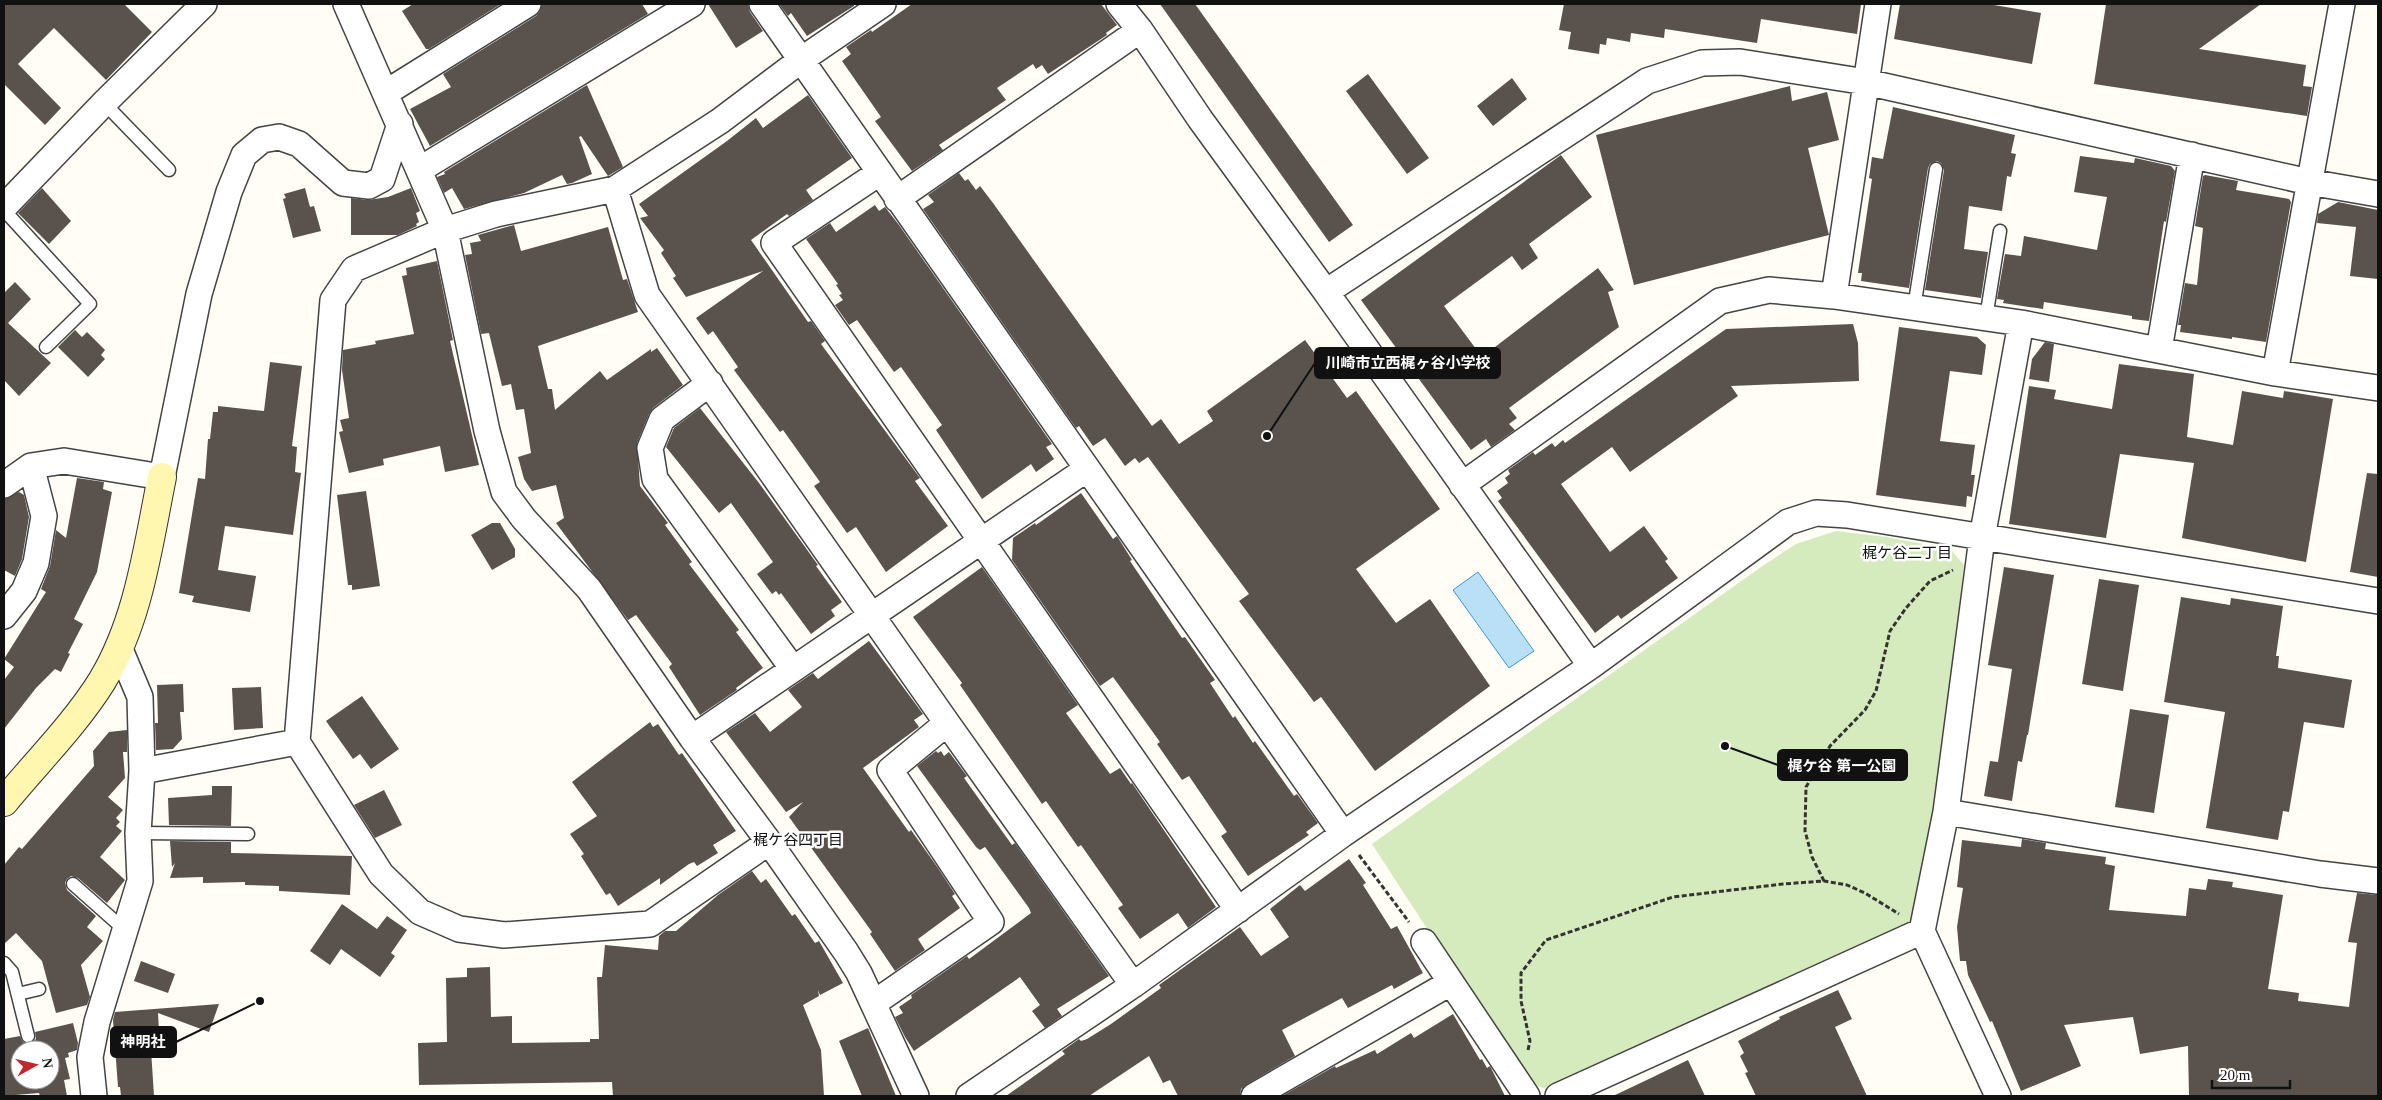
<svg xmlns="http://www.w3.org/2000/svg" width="2382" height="1100" font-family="'Times New Roman','Noto Sans JP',serif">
	<rect width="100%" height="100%" fill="#fffdf5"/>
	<!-- green -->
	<path fill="#d5ebbd" d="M 1836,531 L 1886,537 L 1950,549 L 1964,565 L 1922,931 L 1548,1089 L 1528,1084 L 1372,844 L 1761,567 L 1796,544 Z"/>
	<!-- water -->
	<path fill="#b9e0f7" stroke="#3f96cf" d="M 1478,572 L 1534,651 L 1509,668 L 1453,590 Z"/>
	<!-- building -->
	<path fill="#5a524d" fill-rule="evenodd" d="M 4,4 L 124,4 L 152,32 L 106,80 L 54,28 L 18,64 L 61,108 L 45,125 L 4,84 Z
		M 413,4 L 501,4 L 429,49 L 426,49 L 402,11 Z
		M 542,4 L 642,4 L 648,14 L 430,146 L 410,109 L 451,87 L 443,74 L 536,16 L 540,11 Z
		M 708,4 L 748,4 L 750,12 L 763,31 L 736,48 Z
		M 779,4 L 854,4 L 854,6 L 807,36 L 791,13 L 788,16 Z
		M 912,4 L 1101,4 L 1117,25 L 1106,33 L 1107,35 L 1048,74 L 1042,65 L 1036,69 L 1033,64 L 997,88 L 1006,100 L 939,145 L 943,150 L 912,171 L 875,121 L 881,117 L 842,61 L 851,54 L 846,47 L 871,30 L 872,32 Z
		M 1160,4 L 1195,4 L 1353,225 L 1329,242 Z
		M 1564,4 L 1861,4 L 1857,34 L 1761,19 L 1757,43 L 1665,29 L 1664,38 L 1631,33 L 1630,42 L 1607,38 L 1606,45 L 1600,44 L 1599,54 L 1568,49 L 1571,32 L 1559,30 Z
		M 1900,4 L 1988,4 L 2041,13 L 2032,64 L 1894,39 Z
		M 2106,4 L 2261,4 L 2199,49 L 2306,65 L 2303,86 L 2312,87 L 2307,116 L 2094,84 Z
		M 1368,74 L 1429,158 L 1407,174 L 1346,91 Z
		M 1512,78 L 1527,99 L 1493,126 L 1477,106 Z
		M 587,85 L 623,167 L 608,176 L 581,136 L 579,137 L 592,174 L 572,183 L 567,184 L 562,175 L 524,193 L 464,209 L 452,188 L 444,193 L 437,177 L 445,174 L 444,172 Z
		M 1790,86 L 1792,101 L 1827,92 L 1839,140 L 1808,148 L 1829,235 L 1634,285 L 1596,135 Z
		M 808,95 L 852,158 L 806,190 L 813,200 L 789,216 L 787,214 L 751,240 L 808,322 L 811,321 L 825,341 L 821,344 L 920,478 L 915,481 L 948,526 L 886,572 L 856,527 L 847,533 L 814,486 L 820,482 L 783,430 L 780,432 L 734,370 L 738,367 L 713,331 L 708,335 L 696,318 L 763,271 L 686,297 L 673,278 L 676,276 L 661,253 L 664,250 L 640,218 L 648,216 L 639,204 L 727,141 L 756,118 L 763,128 Z
		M 1893,107 L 2015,135 L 2011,153 L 2016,154 L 2011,177 L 2007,176 L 2002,211 L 1969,206 L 1964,249 L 1988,252 L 1981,298 L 1925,290 L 1944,170 L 1941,163 L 1937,161 L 1930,164 L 1928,168 L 1909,288 L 1861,281 L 1862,273 L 1858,273 L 1872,179 L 1869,178 L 1872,157 L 1883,159 Z
		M 1561,155 L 1592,197 L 1529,244 L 1538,258 L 1522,270 L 1512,256 L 1444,306 L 1482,357 L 1598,268 L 1614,290 L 1608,292 L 1619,327 L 1509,408 L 1517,418 L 1509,424 L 1515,430 L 1491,447 L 1486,439 L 1471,450 L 1361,300 Z
		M 2080,156 L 2134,163 L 2135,158 L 2171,166 L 2175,171 L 2166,222 L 2164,221 L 2149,321 L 2132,319 L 2132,316 L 2044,302 L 2043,309 L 2003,303 L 2004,300 L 1997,299 L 2005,254 L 2021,256 L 2024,236 L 2097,250 L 2107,197 L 2074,192 Z
		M 959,173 L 965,181 L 968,179 L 976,190 L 980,186 L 993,203 L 1152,426 L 1161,419 L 1179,444 L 1213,421 L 1207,411 L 1305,340 L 1347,398 L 1356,391 L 1440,509 L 1356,569 L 1396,623 L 1430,599 L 1490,686 L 1375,771 L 1321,697 L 1314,702 L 1239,601 L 1249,594 L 1148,457 L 1139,463 L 1135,458 L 1125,466 L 1105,438 L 1093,446 L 1079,426 L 1076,428 L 923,209 L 934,202 L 928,195 Z
		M 2205,175 L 2238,181 L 2236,190 L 2289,199 L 2291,202 L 2266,342 L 2232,337 L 2232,339 L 2180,332 L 2181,325 L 2178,325 L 2185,283 L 2197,285 L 2203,228 L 2195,226 L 2203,176 Z
		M 42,188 L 71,221 L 49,244 L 18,213 Z
		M 305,188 L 310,207 L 314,206 L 321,231 L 293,238 L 283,199 L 286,198 L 284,194 Z
		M 411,188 L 420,211 L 416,213 L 419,222 L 416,224 L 417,226 L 398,235 L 351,235 L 351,198 L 368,200 L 388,197 Z
		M 2338,202 L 2378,210 L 2378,279 L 2350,276 L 2356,227 L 2317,223 L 2318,214 Z
		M 875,205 L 879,211 L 885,207 L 899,225 L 1052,444 L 1046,447 L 1054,459 L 1036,472 L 1031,464 L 982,499 L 936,430 L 942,425 L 901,367 L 894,372 L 857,320 L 849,325 L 835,305 L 843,300 L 839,295 L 842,294 L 836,285 L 838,284 L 806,239 L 830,223 L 836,232 Z
		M 514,225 L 521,251 L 608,227 L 623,280 L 627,279 L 638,312 L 538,346 L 548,389 L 552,389 L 555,410 L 600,371 L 607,380 L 651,349 L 651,352 L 657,348 L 683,385 L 653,408 L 649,414 L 637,443 L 640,486 L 668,523 L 665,525 L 692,562 L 689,564 L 739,630 L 736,632 L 763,668 L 736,688 L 737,690 L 700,715 L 669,667 L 672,664 L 636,615 L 628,620 L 556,523 L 564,518 L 556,485 L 532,491 L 524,479 L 518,457 L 531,453 L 524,409 L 516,410 L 511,384 L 502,386 L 489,333 L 481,334 L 465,255 L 472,254 L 470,243 L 481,241 L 478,235 Z
		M 437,261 L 453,340 L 450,341 L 479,465 L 445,472 L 440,446 L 383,459 L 384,465 L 349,473 L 339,432 L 343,431 L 340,420 L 349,418 L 342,370 L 343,350 L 376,344 L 375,341 L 414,334 L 402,276 L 407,275 L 406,268 Z
		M 15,282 L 31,299 L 8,323 L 51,363 L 19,396 L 4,380 L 4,293 Z
		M 1853,324 L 1858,343 L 1859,381 L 1731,386 L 1738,396 L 1630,472 L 1612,447 L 1561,484 L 1610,552 L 1644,526 L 1668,559 L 1665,561 L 1678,578 L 1621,619 L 1618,615 L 1595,633 L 1498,501 L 1502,498 L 1497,491 L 1508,483 L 1505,478 L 1510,474 L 1508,470 L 1533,452 L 1535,455 L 1552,443 L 1555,447 L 1563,440 L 1565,443 L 1726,329 Z
		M 1899,327 L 1977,337 L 1986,345 L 1982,375 L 1950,371 L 1940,441 L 1975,445 L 1971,475 L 1975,475 L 1972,497 L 1967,496 L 1966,507 L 1876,495 Z
		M 75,330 L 82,337 L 87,332 L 105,350 L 101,355 L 105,359 L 88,377 L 58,347 Z
		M 2045,342 L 2054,344 L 2049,382 L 2029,379 L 2032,359 Z
		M 270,362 L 302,366 L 292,446 L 297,447 L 295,472 L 301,473 L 293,535 L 225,526 L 218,570 L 256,576 L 250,612 L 192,602 L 194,596 L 179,593 L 198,478 L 205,479 L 208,439 L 210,439 L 213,412 L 218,412 L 218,406 L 264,411 Z
		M 2119,364 L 2194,374 L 2187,437 L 2233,445 L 2242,391 L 2283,398 L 2284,391 L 2333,399 L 2306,562 L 2182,538 L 2194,463 L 2120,454 L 2106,538 L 2009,524 L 2029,386 L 2056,390 L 2054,399 L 2112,409 Z
		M 700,408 L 759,483 L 818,565 L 816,566 L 842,602 L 831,610 L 835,616 L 811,634 L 781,593 L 779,595 L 776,591 L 772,594 L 757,574 L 773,562 L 731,503 L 719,513 L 666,447 L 674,428 Z
		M 2367,473 L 2378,474 L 2378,577 L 2350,572 Z
		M 77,478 L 104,482 L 103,489 L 112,492 L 97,572 L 74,619 L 83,624 L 68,653 L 70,654 L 61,672 L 55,669 L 36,688 L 4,729 L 4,680 L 14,667 L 4,659 L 46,592 L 41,589 L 50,566 L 56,530 L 66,538 Z
		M 366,491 L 380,586 L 352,590 L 352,585 L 348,585 L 337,495 Z
		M 19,492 L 24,495 L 29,517 L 22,559 L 15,576 L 4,570 L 4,499 Z
		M 1081,493 L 1113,539 L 1117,536 L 1132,560 L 1130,561 L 1182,638 L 1185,637 L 1215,680 L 1210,683 L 1233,718 L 1235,716 L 1253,743 L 1255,741 L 1294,796 L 1297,794 L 1318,823 L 1306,832 L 1309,835 L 1248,876 L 1221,836 L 1227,832 L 1189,776 L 1182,780 L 1157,744 L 1160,742 L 1113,677 L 1100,686 L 1012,560 L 1013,538 L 1035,523 L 1036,525 Z
		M 492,523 L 500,523 L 515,549 L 515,557 L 492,570 L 471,535 Z
		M 982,567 L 1078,705 L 1066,713 L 1110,774 L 1120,768 L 1131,784 L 1132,783 L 1216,907 L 1188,928 L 1178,913 L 1140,939 L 1118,908 L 1123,905 L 1081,845 L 1078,847 L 1046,801 L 1042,804 L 960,685 L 962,683 L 913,617 Z
		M 2004,567 L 2054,575 L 2028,735 L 2027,735 L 2022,762 L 2018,761 L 2012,801 L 1984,796 L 1990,761 L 1998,762 L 2012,669 L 1988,665 Z
		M 2099,579 L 2139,585 L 2123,691 L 2082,684 Z
		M 2181,597 L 2230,605 L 2231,598 L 2283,606 L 2276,656 L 2279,656 L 2278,668 L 2352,680 L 2344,728 L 2304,722 L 2289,812 L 2283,811 L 2278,840 L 2206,828 L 2225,712 L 2164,702 Z
		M 869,641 L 923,714 L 914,720 L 919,727 L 863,768 L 909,832 L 911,830 L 938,868 L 955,894 L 952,896 L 960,908 L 918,939 L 925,950 L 895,971 L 870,934 L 872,932 L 789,817 L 803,802 L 786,812 L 726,732 L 755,713 L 770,732 L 802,707 L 788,690 L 813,673 L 818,679 Z
		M 183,684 L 184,712 L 180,712 L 182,739 L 173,749 L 156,750 L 155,723 L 158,723 L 157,685 Z
		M 261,687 L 263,728 L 234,730 L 232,688 Z
		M 362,696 L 399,749 L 371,769 L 360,754 L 353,759 L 326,721 Z
		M 2130,709 L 2169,715 L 2154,813 L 2115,807 Z
		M 650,722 L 653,727 L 658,724 L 679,755 L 682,753 L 736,831 L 713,845 L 718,853 L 697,866 L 694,862 L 689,864 L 660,885 L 660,878 L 618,906 L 610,893 L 606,895 L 581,856 L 584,854 L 570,834 L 597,816 L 572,782 Z
		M 127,730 L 127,752 L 123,752 L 125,778 L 108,797 L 123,810 L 116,818 L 120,822 L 116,826 L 122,831 L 100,857 L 125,880 L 107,903 L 78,878 L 71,876 L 67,879 L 65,883 L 67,890 L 96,916 L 87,927 L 103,941 L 81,965 L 90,997 L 87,1005 L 56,1013 L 42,961 L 16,933 L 4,944 L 4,865 L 19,847 L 22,849 L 94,766 L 93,751 L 109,732 Z
		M 936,751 L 938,753 L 941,751 L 944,756 L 949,752 L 967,776 L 964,778 L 1012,845 L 1015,843 L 1109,976 L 1057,1009 L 1062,1016 L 1045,1028 L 1032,1011 L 1040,1005 L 1020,977 L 914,1051 L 905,1037 L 895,1017 L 903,1013 L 899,1007 L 912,998 L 911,995 L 967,956 L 969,959 L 1031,913 L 1029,908 L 985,847 L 980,850 L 976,847 L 917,766 Z
		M 212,786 L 232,786 L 231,826 L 169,825 L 168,798 L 212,795 Z
		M 384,790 L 402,825 L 375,838 L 354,805 Z
		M 2022,839 L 2046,843 L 2045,849 L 2106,857 L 2105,864 L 2115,866 L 2109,910 L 2186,916 L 2189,888 L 2206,890 L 2208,879 L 2233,882 L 2232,887 L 2283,895 L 2268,989 L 2299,993 L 2298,1001 L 2349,1007 L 2357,943 L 2348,942 L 2357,893 L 2378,895 L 2378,1096 L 2189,1096 L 2188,1046 L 2140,1054 L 2133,1017 L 2064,1025 L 2081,1066 L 2021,1091 L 1992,1021 L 1990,1022 L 1968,975 L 1966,961 L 1960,961 L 1957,927 L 1963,888 L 1957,887 L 1962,840 L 2021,847 Z
		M 170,841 L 231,842 L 231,853 L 352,856 L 350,895 L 279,891 L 279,886 L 245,885 L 245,882 L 203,883 L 203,877 L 170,878 L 175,863 L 172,867 Z
		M 1349,859 L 1366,883 L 1363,885 L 1391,929 L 1397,926 L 1423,973 L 1394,989 L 1392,985 L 1348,1008 L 1342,998 L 1282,1030 L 1295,1056 L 1247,1084 L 1241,1089 L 1240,1096 L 1178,1096 L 1170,1080 L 1163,1083 L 1149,1056 L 1089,1096 L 1006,1096 L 1065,1054 L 1062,1051 L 1079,1039 L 1081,1041 L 1087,1039 L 1111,1024 L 1161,988 L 1159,985 L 1240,927 L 1261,956 L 1289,937 L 1270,909 L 1300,885 L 1305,891 Z
		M 752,871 L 761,883 L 766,879 L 792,916 L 795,914 L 815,943 L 819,941 L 843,983 L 820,995 L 818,990 L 819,996 L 803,1005 L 821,1050 L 824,1096 L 613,1096 L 612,1082 L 419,1085 L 418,1043 L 447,1042 L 446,978 L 467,977 L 467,968 L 490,967 L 491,1017 L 512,1016 L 512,1043 L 590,1042 L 590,1039 L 599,1039 L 597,977 L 602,977 L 605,945 L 658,950 L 659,936 L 665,931 L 676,931 L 718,895 Z
		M 342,904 L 377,929 L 387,916 L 407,930 L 391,953 L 395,956 L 380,977 L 341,949 L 330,965 L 310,951 Z
		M 141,961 L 175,974 L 168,993 L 134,981 Z
		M 1838,990 L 1852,1019 L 1835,1027 L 1867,1096 L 1756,1096 L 1745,1073 L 1748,1072 L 1740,1056 L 1744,1053 L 1738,1041 L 1780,1019 L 1779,1017 Z
		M 219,1004 L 209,1032 L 158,1013 L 159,1031 L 154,1031 L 155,1050 L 151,1050 L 154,1096 L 121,1096 L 120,1087 L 118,1087 L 113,1020 L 115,1012 Z
		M 1453,1014 L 1480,1060 L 1482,1059 L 1487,1068 L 1490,1066 L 1505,1096 L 1282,1096 L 1335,1066 L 1336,1068 L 1375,1050 L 1377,1054 L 1411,1033 L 1414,1038 Z
		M 73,1023 L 78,1043 L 77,1050 L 68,1053 L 69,1057 L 65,1058 L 70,1079 L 64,1080 L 67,1096 L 40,1096 L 39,1093 L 4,1096 L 4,1039 L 20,1036 L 23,1042 L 29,1044 L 36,1039 L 35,1032 ZM 20,1050 L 50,1050 L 50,1080 L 20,1080 Z
		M 868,1028 L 896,1096 L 862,1096 L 839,1041 Z
		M 1688,1060 L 1705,1096 L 1613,1096 L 1651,1078 Z"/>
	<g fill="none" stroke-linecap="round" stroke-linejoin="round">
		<defs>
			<path id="lane" d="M 104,103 L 169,170
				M 4,210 L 90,304 L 46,347
				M 1914,308 L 1936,169
				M 1986,318 L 2000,231
				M 138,833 L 248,834
				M 73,884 L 126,931
				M 4,963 L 12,972 L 28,1036
				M 18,994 L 39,989"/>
			<path id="street" d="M 346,4 L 445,230 L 487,431 L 504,492 L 524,519 L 589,589 L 692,738 L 769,842 L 846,952 L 859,973 L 916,1096
				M 762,4 L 1343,834
				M 1119,4 L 1140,30 L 1200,119 L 1326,292 L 1647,81 L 1702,63 L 1740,62 L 1866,82 L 2309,182 L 2378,194
				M 387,92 L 528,4
				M 419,170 L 692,4
				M 879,173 L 774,243 L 1238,910
				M 615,189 L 647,295 L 947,723 L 1133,985
				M 897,199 L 1140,30
				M 4,207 L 104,103 L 204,4
				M 1326,292 L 1591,666
				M 1834,296 L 1878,4
				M 2159,350 L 2192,155
				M 2275,373 L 2342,4
				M 710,383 L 662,419 L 650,448 L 655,479 L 793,669
				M 4,485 L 31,466 L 64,461 L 162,477 L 199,294 L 229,192 L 244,155 L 262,140 L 279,137 L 299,144 L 343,183 L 369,186 L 382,179 L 400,124
				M 1462,485 L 1720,301 L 1769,290 L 1834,296 L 2021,323 L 2275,373 L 2378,388
				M 4,616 L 24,591 L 36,563 L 44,516 L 31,466
				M 692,738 L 1087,469
				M 142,771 L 297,742
				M 1946,812 L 2320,874 L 2378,881
				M 769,842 L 650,924 L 504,935 L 459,929 L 420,912 L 381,874 L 297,742 L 333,300 L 354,269 L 445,230 L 496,214 L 615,189 L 720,121 L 801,60 L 883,4
				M 1424,942 L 1527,1096
				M 874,1003 L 991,922 L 890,770 L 947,723
				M 94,1096 L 90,1057 L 97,1022 L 140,881 L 138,833 L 142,771 L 140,697 L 119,647
				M 969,1096 L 1133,985 L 1343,834 L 1591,666 L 1788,522 L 1816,513 L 1847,515 L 2378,601
				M 1254,1096 L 1450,983
				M 1558,1096 L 1922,931
				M 1998,1096 L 1922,931 L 1946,812 L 1982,538 L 2021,323"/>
			<path id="secondary" d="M 4,802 C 36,763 76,723 102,681 C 139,620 148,546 162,477"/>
		</defs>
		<!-- lane casing -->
		<use href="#lane" stroke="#444" stroke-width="15"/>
		<!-- street casing -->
		<use href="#street" stroke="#444" stroke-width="28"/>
		<!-- secondary casing -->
		<use href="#secondary" stroke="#333" stroke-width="30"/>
		<!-- path -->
		<path stroke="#333" stroke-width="3" stroke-dasharray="5 2.5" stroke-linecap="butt" d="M 1359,855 L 1409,922
			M 1824,881 L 1812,857 L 1805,831 L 1806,787 L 1830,746 L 1865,710 L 1876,691 L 1890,631 L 1906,608 L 1930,581 L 1953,570
			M 1528,1050 L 1530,1041 L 1521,1001 L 1521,973 L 1546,940 L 1673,897 L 1783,884 L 1824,881 L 1847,885 L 1865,893 L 1899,914"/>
		<!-- lane -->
		<use href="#lane" stroke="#fff" stroke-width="12"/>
		<!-- street -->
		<use href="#street" stroke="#fff" stroke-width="25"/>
		<!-- secondary -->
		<use href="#secondary" stroke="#fff6b0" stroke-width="28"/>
	</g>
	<g text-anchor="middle" stroke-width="5" stroke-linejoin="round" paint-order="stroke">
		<!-- neighbourhood labels -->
		<g font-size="15" fill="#111" stroke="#fff">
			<text x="1907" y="558">梶ケ谷二丁目</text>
			<text x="798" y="845">梶ケ谷四丁目</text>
		</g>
	</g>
	<!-- callouts -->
	<path fill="none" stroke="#111" stroke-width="2" d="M1267 436L1315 363M1725 746L1778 765M260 1001L176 1042"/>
	<g fill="#111" stroke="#fff" stroke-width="2">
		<circle cx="1267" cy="436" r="5"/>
		<circle cx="1725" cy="746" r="5"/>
		<circle cx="260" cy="1001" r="5"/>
	</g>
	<g fill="#111" stroke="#111" stroke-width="2">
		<rect x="1315" y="348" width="185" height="30" rx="5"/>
		<rect x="1778" y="750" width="129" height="30" rx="5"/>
		<rect x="111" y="1027" width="65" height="30" rx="5"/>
	</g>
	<g font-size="15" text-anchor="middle" font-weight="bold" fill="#fff">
		<text x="1408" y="368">川崎市立西梶ヶ谷小学校</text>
		<text x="1842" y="771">梶ケ谷 第一公園</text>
		<text x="143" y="1047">神明社</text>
	</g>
	<!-- border -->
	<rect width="2382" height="1100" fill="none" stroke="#111111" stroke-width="10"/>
	<!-- north arrow -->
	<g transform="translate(35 1065) rotate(82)"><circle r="24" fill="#ffffff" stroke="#a0a0a0"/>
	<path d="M0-4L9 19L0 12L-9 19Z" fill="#c4262e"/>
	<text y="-8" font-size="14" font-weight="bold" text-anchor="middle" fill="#111111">N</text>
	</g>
	<!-- scale -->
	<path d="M2212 1080v8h78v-8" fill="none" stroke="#111111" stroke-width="2.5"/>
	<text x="2220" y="1080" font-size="15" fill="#111111" stroke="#ffffff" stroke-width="4" paint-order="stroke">20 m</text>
</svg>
